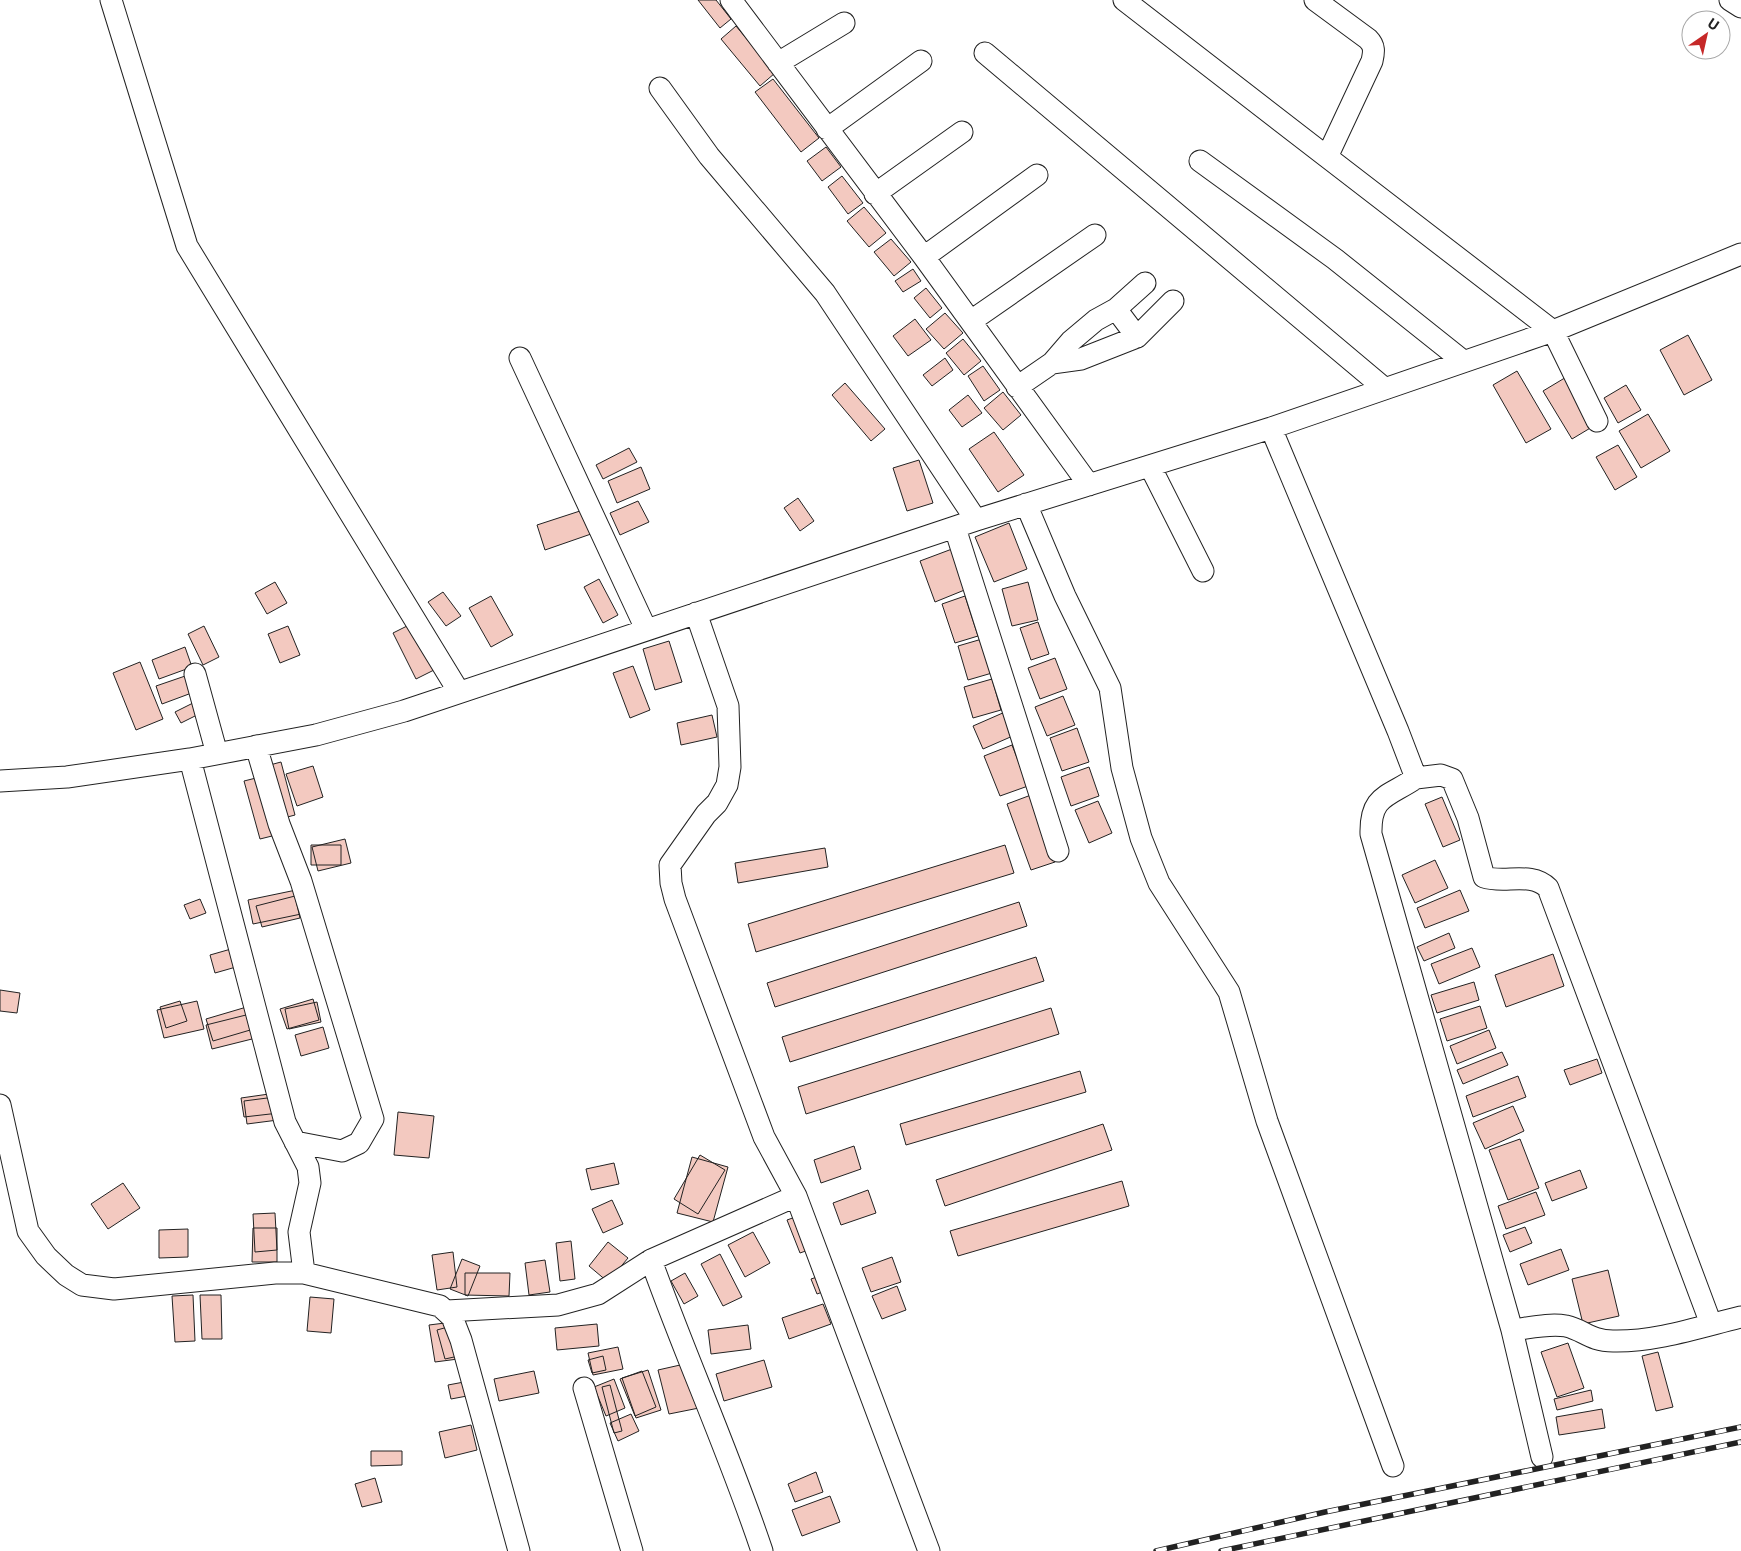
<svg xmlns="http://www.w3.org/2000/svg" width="1741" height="1551" font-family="'Public Sans',sans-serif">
	<rect width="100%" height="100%" fill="#fff"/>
	<!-- building -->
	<path fill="#f3c9c0" stroke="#222" d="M 698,0 L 716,0 L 731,19 L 720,28 Z
		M 736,26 L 775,73 L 760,86 L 721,39 Z
		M 773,79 L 819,138 L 801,152 L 755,92 Z
		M 826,147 L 841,167 L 822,181 L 807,161 Z
		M 842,176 L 863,203 L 848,214 L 828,187 Z
		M 864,207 L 886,233 L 869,247 L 847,221 Z
		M 891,239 L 911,262 L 894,276 L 874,252 Z
		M 913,269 L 921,281 L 903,292 L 895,281 Z
		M 926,288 L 942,308 L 930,318 L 914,298 Z
		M 945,313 L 963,333 L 944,349 L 926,329 Z
		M 915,319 L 931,340 L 908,356 L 893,336 Z
		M 1688,335 L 1712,380 L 1684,395 L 1660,350 Z
		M 963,339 L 981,361 L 964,375 L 946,353 Z
		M 945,358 L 953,370 L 932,386 L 923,375 Z
		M 983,366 L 1000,390 L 984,401 L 968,376 Z
		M 1517,371 L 1551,429 L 1526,443 L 1493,385 Z
		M 1568,376 L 1597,424 L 1572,439 L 1543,391 Z
		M 845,383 L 885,429 L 871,441 L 832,395 Z
		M 1626,385 L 1641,410 L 1618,423 L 1604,398 Z
		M 1003,392 L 1021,415 L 1003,430 L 984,408 Z
		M 968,395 L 982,413 L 962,427 L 949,410 Z
		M 1648,414 L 1670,451 L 1641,468 L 1619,431 Z
		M 994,432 L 1024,475 L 998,492 L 969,449 Z
		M 1618,445 L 1637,477 L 1615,490 L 1596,457 Z
		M 629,448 L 637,462 L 603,479 L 596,465 Z
		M 919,460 L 933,503 L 907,511 L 893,468 Z
		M 641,467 L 650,489 L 617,503 L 608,481 Z
		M 798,498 L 814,521 L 800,531 L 784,508 Z
		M 638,501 L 649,522 L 620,535 L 610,513 Z
		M 583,510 L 591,534 L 545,550 L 537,525 Z
		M 1009,523 L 1027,569 L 994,582 L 975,537 Z
		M 952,549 L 967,589 L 935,602 L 920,561 Z
		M 599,579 L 618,615 L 603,623 L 584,587 Z
		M 275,582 L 287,603 L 267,614 L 255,593 Z
		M 1028,582 L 1038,620 L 1012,626 L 1002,589 Z
		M 443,592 L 461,616 L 446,626 L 428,602 Z
		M 491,596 L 513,635 L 491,647 L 469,608 Z
		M 965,596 L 978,636 L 955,643 L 942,604 Z
		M 1038,622 L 1049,654 L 1031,660 L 1020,628 Z
		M 413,623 L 436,669 L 416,679 L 393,633 Z
		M 204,626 L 219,657 L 203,665 L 188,634 Z
		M 288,626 L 300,655 L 280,663 L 268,634 Z
		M 982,639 L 992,673 L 968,680 L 958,646 Z
		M 669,641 L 682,682 L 655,690 L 643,649 Z
		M 185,647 L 192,667 L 159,679 L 152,660 Z
		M 1055,658 L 1067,689 L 1040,699 L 1028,668 Z
		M 140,662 L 163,719 L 136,730 L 113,673 Z
		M 633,666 L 650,710 L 630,718 L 613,673 Z
		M 191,674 L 197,691 L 162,704 L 156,686 Z
		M 992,679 L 1001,710 L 973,718 L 964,687 Z
		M 1063,696 L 1075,725 L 1047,736 L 1035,707 Z
		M 197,701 L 203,712 L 181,723 L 175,712 Z
		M 1005,712 L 1015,735 L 983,749 L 973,726 Z
		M 712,715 L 717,737 L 681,745 L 677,723 Z
		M 1077,728 L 1089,762 L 1062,771 L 1050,738 Z
		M 1012,745 L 1028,786 L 1000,796 L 984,756 Z
		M 281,762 L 295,815 L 280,819 L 266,766 Z
		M 313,766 L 323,797 L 297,806 L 286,774 Z
		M 1089,767 L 1099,796 L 1071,806 L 1061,777 Z
		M 260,777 L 276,835 L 260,839 L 244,781 Z
		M 1031,795 L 1055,862 L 1031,870 L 1007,804 Z
		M 1442,797 L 1460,840 L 1443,847 L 1425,804 Z
		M 1098,801 L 1112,833 L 1089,843 L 1075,810 Z
		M 345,839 L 351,863 L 318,871 L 312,847 Z
		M 311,845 L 341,845 L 341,865 L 311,865 Z
		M 1005,845 L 1014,873 L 756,952 L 748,924 Z
		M 825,848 L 828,867 L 738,883 L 735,863 Z
		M 1435,860 L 1448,888 L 1415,903 L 1402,875 Z
		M 301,889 L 306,913 L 253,924 L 248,900 Z
		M 1460,890 L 1469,911 L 1425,928 L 1417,908 Z
		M 295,896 L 300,918 L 262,927 L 256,906 Z
		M 200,899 L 206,913 L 190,919 L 184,905 Z
		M 1019,902 L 1027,926 L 775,1007 L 767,983 Z
		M 1449,933 L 1455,948 L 1424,961 L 1417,947 Z
		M 1472,948 L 1480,967 L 1439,984 L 1431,964 Z
		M 231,949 L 236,967 L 215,973 L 210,955 Z
		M 1553,954 L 1564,986 L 1506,1007 L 1495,975 Z
		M 1036,957 L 1044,981 L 790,1062 L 782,1037 Z
		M 1474,982 L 1479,1000 L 1437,1013 L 1431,995 Z
		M 0,990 L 20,993 L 17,1013 L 0,1011 Z
		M 313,999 L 319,1020 L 287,1029 L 280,1009 Z
		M 180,1001 L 187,1021 L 166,1028 L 160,1007 Z
		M 197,1001 L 204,1029 L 164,1038 L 157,1010 Z
		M 317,1002 L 321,1022 L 289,1029 L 285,1009 Z
		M 250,1006 L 257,1028 L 213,1041 L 206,1019 Z
		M 1480,1006 L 1487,1028 L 1447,1041 L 1440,1019 Z
		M 1051,1008 L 1059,1034 L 806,1114 L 798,1087 Z
		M 250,1014 L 256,1038 L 212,1049 L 206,1025 Z
		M 323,1027 L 329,1048 L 301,1056 L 295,1035 Z
		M 1489,1030 L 1496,1048 L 1457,1064 L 1450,1046 Z
		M 1502,1052 L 1508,1065 L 1463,1084 L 1457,1070 Z
		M 1597,1059 L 1602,1073 L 1570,1085 L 1564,1070 Z
		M 1080,1071 L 1086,1092 L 906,1145 L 900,1124 Z
		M 1518,1076 L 1526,1097 L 1473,1117 L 1466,1096 Z
		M 276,1093 L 279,1113 L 244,1117 L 241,1098 Z
		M 275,1097 L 278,1120 L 247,1124 L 244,1101 Z
		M 1513,1106 L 1524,1131 L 1485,1149 L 1473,1123 Z
		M 398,1112 L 434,1116 L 429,1158 L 394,1155 Z
		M 1103,1124 L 1112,1150 L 945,1206 L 936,1180 Z
		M 1520,1139 L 1539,1188 L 1508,1200 L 1489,1150 Z
		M 854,1146 L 861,1169 L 821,1183 L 814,1160 Z
		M 700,1155 L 725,1170 L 698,1214 L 674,1199 Z
		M 692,1157 L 728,1167 L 713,1222 L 677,1213 Z
		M 614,1163 L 619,1184 L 591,1190 L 586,1169 Z
		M 1580,1170 L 1587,1188 L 1552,1201 L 1545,1183 Z
		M 1122,1181 L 1129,1206 L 958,1256 L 950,1231 Z
		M 123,1183 L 140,1208 L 108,1229 L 91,1204 Z
		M 868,1190 L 876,1213 L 841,1225 L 833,1203 Z
		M 1536,1192 L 1545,1215 L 1506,1229 L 1498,1206 Z
		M 612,1200 L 623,1224 L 603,1233 L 592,1209 Z
		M 275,1213 L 277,1250 L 255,1252 L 253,1214 Z
		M 801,1215 L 814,1248 L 800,1253 L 787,1220 Z
		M 1525,1227 L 1532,1243 L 1510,1252 L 1503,1235 Z
		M 253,1228 L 277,1228 L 277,1262 L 252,1262 Z
		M 188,1229 L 188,1257 L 159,1258 L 159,1230 Z
		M 753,1232 L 770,1263 L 745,1277 L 728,1245 Z
		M 571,1241 L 575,1279 L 560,1281 L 556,1243 Z
		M 608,1242 L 628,1258 L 608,1282 L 589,1266 Z
		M 1561,1249 L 1569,1270 L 1528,1285 L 1520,1264 Z
		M 453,1252 L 457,1287 L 437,1290 L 432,1255 Z
		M 720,1254 L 742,1297 L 723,1306 L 701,1264 Z
		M 892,1257 L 901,1282 L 871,1292 L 862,1268 Z
		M 462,1259 L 480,1266 L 468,1296 L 450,1289 Z
		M 545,1260 L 550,1292 L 529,1295 L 525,1263 Z
		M 1608,1270 L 1619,1316 L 1583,1324 L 1572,1279 Z
		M 465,1273 L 510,1273 L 509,1296 L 465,1295 Z
		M 685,1273 L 698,1296 L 684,1304 L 671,1281 Z
		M 823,1275 L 828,1290 L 817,1294 L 811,1279 Z
		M 897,1286 L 906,1310 L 882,1319 L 872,1296 Z
		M 193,1295 L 195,1341 L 175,1342 L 172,1296 Z
		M 200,1295 L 221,1295 L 222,1339 L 202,1339 Z
		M 310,1297 L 334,1299 L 331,1333 L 307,1331 Z
		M 823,1304 L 831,1324 L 789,1339 L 782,1318 Z
		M 453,1322 L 458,1359 L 435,1362 L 429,1325 Z
		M 597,1324 L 599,1346 L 557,1350 L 555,1328 Z
		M 455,1325 L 463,1355 L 445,1359 L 437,1330 Z
		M 748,1325 L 751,1349 L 711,1354 L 708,1330 Z
		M 1568,1343 L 1584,1388 L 1557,1397 L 1541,1352 Z
		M 618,1347 L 623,1369 L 593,1375 L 588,1353 Z
		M 1658,1352 L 1673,1407 L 1656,1411 L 1642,1356 Z
		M 603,1356 L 606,1370 L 592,1373 L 588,1360 Z
		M 764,1360 L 772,1387 L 724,1401 L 716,1374 Z
		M 689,1363 L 699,1408 L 669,1414 L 658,1370 Z
		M 648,1370 L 661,1410 L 636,1418 L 622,1378 Z
		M 534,1371 L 539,1393 L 499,1401 L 494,1379 Z
		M 642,1371 L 656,1407 L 635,1416 L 620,1379 Z
		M 614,1379 L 625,1408 L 606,1416 L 594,1387 Z
		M 464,1382 L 467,1396 L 451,1399 L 448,1385 Z
		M 610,1385 L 622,1431 L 614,1433 L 602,1387 Z
		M 1591,1390 L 1593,1401 L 1557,1410 L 1554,1399 Z
		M 1602,1409 L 1605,1428 L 1559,1435 L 1556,1417 Z
		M 631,1414 L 639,1431 L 618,1441 L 610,1423 Z
		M 471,1425 L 477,1450 L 445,1458 L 439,1432 Z
		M 371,1451 L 402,1451 L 402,1465 L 371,1466 Z
		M 816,1472 L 823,1492 L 795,1502 L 788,1484 Z
		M 375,1478 L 382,1502 L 362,1507 L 355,1484 Z
		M 830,1496 L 840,1522 L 802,1536 L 792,1510 Z"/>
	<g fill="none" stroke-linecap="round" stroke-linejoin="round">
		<defs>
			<path id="minor" d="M 111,0 L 187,246 L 459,692
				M 731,0 L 924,257 L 1089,485
				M 1124,0 L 1327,157
				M 1315,0 L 1368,39 C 1375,46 1374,52 1372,61 L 1327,157 L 1553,331 L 1597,421
				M 1730,0 L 1741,7
				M 985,53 L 1384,388
				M 778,63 L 844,23
				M 660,88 L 709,156 L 825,293 L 976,520
				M 827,129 L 921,61
				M 1200,161 L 1335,259 L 1463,361
				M 875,194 L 962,132
				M 924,257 L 1037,175
				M 971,321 L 1095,235
				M 1137,337 L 1173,301
				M 520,358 L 646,629
				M 1052,363 L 1081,359 L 1137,337 L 1116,309
				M 1017,387 L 1052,363 L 1071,341 L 1096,320 L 1116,309 L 1145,283
				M 1271,428 L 1398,731 L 1416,778 C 1388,797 1370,795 1371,834 L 1512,1330 L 1542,1457
				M 1150,466 L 1203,571
				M 1026,504 L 1065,596 L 1110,688 L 1122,768 L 1141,838 L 1159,883 L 1229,992 L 1267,1121 L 1393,1466
				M 955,528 L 1058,851
				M 696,613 L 728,706 L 730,767 L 727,785 L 717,803 L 706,814 L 670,865 L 671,883 L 675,899 L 764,1137 L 796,1196 L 929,1551
				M 195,674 L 217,754
				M 256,746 L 279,824 L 301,881 L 373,1119 L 359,1143 L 342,1151 L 295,1142
				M 190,759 L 285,1122 L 308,1167 L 310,1183 L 299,1232 L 304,1273
				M 1416,778 L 1441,775 L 1452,779 L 1468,818 L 1484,877 C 1504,884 1531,871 1548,888 L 1711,1324
				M 0,781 L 67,777 L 190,759 L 316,735 L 404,711 L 976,520 L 1271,428 L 1553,331 L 1741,254
				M 0,1105 L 28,1231 L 46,1256 L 66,1275 L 82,1285 L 114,1289 L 275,1273 L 304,1273 L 440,1306 L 452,1317 L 461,1340 L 519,1551
				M 651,1260 C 686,1358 729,1452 762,1551
				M 447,1311 L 558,1305 L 598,1294 L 651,1260 L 796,1196
				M 1512,1330 C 1529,1328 1549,1323 1566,1326 C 1584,1330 1590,1341 1613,1341 C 1655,1342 1700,1327 1741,1317
				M 584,1388 L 632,1551"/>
		</defs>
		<!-- minor casing -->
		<use href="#minor" stroke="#222" stroke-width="23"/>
		<!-- minor -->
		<use href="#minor" stroke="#fff" stroke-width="21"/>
		<defs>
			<path id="rail" d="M 1156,1551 L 1325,1512 L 1741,1427
				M 1221,1551 L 1741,1442"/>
		</defs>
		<!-- rail casing -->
		<use href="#rail" stroke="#222" stroke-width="5.5"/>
		<!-- rail -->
		<use href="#rail" stroke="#fff" stroke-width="4" stroke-dasharray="11" stroke-linecap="butt"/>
	</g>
	<!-- north arrow -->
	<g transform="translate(1706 35) rotate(34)"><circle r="24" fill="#ffffff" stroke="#a7a7a7"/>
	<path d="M0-4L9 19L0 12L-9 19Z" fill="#c62828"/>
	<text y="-8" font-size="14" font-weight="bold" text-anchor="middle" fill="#222222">U</text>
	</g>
</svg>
